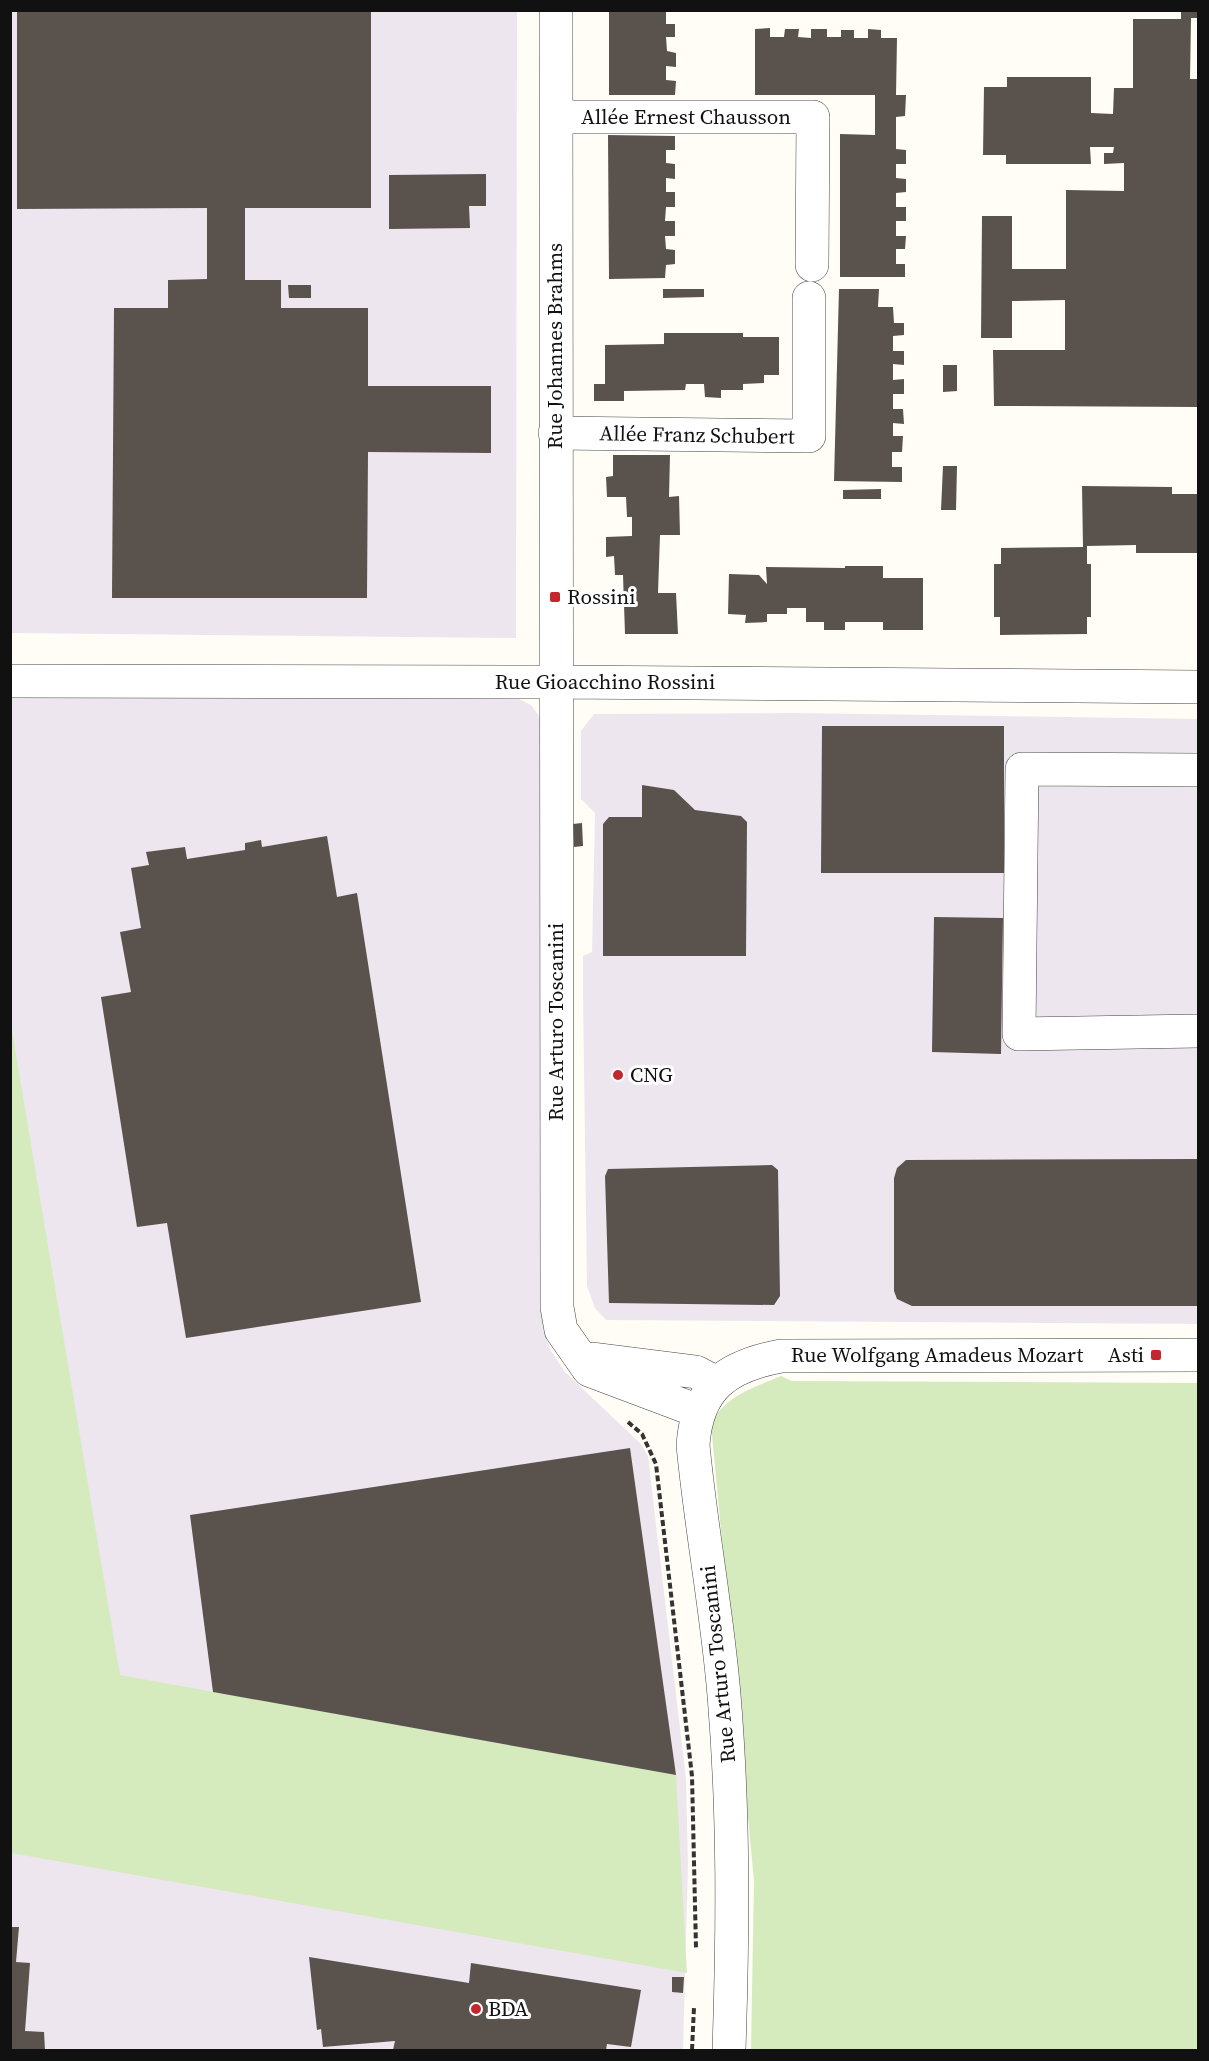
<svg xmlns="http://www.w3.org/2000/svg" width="1209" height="2061" font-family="'Source Serif 4',serif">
	<rect width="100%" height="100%" fill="#fffdf5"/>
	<!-- industrial -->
	<path fill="#eee6ef" d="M 11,11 L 517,11 L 516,638 L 11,633 Z
		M 11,697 L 517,698 L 531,705 L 539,716 L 542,729 L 543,1329 L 551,1351 L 565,1372 L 641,1444 L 648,1456 L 686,1779 L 688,1866 L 683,2050 L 11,2050 Z
		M 795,713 L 1198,719 L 1198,1324 L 606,1320 L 595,1308 L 587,1286 L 583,993 L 583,956 L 592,952 L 595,813 L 581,799 L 581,731 L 594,714 Z"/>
	<!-- green -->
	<path fill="#d5ebbd" d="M 10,1018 L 120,1675 L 676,1775 L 687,1973 L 11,1853 Z
		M 781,1376 L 792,1381 L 1198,1383 L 1198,2050 L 751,2050 L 754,1881 L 711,1424 C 725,1396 753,1388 781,1376 Z"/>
	<!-- building -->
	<path fill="#5a524d" d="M 17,10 L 371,10 L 371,208 L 245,208 L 245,280 L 281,280 L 281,308 L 368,308 L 368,386 L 491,386 L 491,453 L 368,452 L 367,598 L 112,598 L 114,308 L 168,308 L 168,280 L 207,279 L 207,208 L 17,209 Z
		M 609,10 L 666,10 L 666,24 L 675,24 L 675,37 L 666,37 L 667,51 L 676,53 L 676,67 L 666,66 L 666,80 L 676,81 L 675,95 L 609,95 Z
		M 1181,10 L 1198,10 L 1198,18 L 1191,18 L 1190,79 L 1198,79 L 1198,407 L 994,406 L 993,350 L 1065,350 L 1065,300 L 1012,301 L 1012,338 L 981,338 L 982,216 L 1012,216 L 1012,269 L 1066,269 L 1066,190 L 1124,191 L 1124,163 L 1104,164 L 1104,153 L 1113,153 L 1114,147 L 1090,147 L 1091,164 L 1006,164 L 1006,155 L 983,155 L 984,87 L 1007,87 L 1007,77 L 1091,77 L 1091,113 L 1113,114 L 1114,88 L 1133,88 L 1133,19 L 1181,19 Z
		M 770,28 L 770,37 L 784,37 L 785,29 L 799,29 L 798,37 L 811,38 L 811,29 L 827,29 L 827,37 L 841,37 L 841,30 L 854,30 L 854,38 L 868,38 L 868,29 L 881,30 L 881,38 L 897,38 L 896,95 L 906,95 L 905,116 L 896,117 L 896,149 L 906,150 L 906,164 L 896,164 L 896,178 L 906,179 L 906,192 L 896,193 L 896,207 L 906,207 L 906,221 L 896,221 L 896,236 L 906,236 L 905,249 L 896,249 L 896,264 L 905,264 L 905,277 L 840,277 L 840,134 L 875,135 L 875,95 L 755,95 L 755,29 Z
		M 608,135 L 675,136 L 675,150 L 666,150 L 666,163 L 675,164 L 675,179 L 666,178 L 666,192 L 675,192 L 675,207 L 666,207 L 665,221 L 675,221 L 675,236 L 665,236 L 666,249 L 675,250 L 675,264 L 666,265 L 665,278 L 609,279 Z
		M 486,174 L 486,206 L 469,206 L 470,228 L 389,229 L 389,175 Z
		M 288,285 L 311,285 L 311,298 L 289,298 Z
		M 663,289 L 704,289 L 704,297 L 663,298 Z
		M 839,289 L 879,289 L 878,307 L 893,307 L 894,323 L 904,323 L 904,335 L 893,336 L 893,351 L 904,351 L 904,365 L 893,364 L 893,380 L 904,379 L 904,394 L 893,394 L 893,409 L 903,409 L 904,424 L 893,423 L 893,436 L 903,436 L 902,452 L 892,452 L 892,467 L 902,467 L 902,482 L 834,481 Z
		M 664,333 L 743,333 L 743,337 L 779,337 L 779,375 L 764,375 L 764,383 L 743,384 L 743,390 L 721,390 L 721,398 L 705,397 L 704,384 L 686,384 L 685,390 L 624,391 L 624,401 L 594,401 L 594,384 L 605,384 L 605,345 L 664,344 Z
		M 943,365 L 957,365 L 957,391 L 943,392 Z
		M 613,455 L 670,455 L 669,497 L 679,496 L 680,535 L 660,535 L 658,593 L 676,593 L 678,634 L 625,634 L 623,575 L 615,575 L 614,556 L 606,557 L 606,537 L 632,536 L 632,517 L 627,517 L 626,497 L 607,497 L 606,477 L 613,476 Z
		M 943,466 L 957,466 L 956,510 L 941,510 Z
		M 1082,486 L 1172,487 L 1172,494 L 1198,494 L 1198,553 L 1136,553 L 1136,545 L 1087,546 L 1087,564 L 1091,564 L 1091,617 L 1087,617 L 1087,634 L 1000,635 L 1000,617 L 994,617 L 994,564 L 1001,564 L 1001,548 L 1083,547 Z
		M 881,489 L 881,499 L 843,499 L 843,490 Z
		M 845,566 L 883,566 L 883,578 L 923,578 L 923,630 L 883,630 L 883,622 L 845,622 L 845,630 L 824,630 L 824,622 L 806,622 L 806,608 L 787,608 L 787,614 L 767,614 L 767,622 L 745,623 L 746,615 L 728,614 L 729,574 L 759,575 L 767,584 L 766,567 L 845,568 Z
		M 822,726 L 1004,726 L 1004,873 L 821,873 Z
		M 642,785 L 674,790 L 695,810 L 741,816 L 747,822 L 746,956 L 603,956 L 603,824 L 609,817 L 642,817 Z
		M 582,823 L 583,846 L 574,847 L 573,824 Z
		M 327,836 L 337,897 L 357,893 L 421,1302 L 186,1338 L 167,1223 L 137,1227 L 101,997 L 131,992 L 120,932 L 141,928 L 131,868 L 149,865 L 146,852 L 185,847 L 187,859 L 245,850 L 245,843 L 261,840 L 262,847 Z
		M 934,917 L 1003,918 L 1001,1054 L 932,1052 Z
		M 1198,1159 L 1198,1306 L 912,1306 L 897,1299 L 894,1291 L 894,1178 L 897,1168 L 906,1160 Z
		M 772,1165 L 778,1170 L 780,1296 L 774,1305 L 609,1303 L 605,1176 L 608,1169 Z
		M 630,1448 L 676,1775 L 213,1692 L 190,1515 Z
		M 10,1927 L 19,1927 L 16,1962 L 30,1963 L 25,2031 L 44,2032 L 45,2050 L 10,2050 Z
		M 309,1957 L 469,1983 L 471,1963 L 641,1990 L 631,2047 L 607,2044 L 606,2050 L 393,2050 L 395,2041 L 323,2047 L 321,2029 L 317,2030 Z
		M 672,1977 L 684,1977 L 683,1993 L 672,1992 Z"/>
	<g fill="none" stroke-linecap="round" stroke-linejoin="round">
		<defs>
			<path id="minor" d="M 556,10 L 557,1307 L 561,1330 L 589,1370 L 698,1411
				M 556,117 L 813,117 L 812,265
				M 555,433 L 809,436 L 809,298
				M 10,681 L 556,682 L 1198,687
				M 1198,770 L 1022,769 L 1019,1034 L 1198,1031
				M 593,1359 L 696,1372 L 717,1383
				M 729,2050 C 733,1931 734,1814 724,1695 C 717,1611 701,1529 693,1445 C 697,1387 727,1366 781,1356 L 1198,1355"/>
		</defs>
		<!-- minor casing -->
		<use href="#minor" stroke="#444" stroke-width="34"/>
		<!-- path -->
		<path stroke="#333" stroke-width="4" stroke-dasharray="6 3" stroke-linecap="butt" d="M 628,1422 L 642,1434 L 656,1464 L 692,1776 L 696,1948
			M 692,2050 L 694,2007"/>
		<!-- minor -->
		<use href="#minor" stroke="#fff" stroke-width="33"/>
	</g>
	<!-- markers -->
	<g fill="#c4262e" stroke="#fff" stroke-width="2">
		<rect x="549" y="591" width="12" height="12" rx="3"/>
		<circle cx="618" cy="1075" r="6"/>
		<rect x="1150" y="1349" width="12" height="12" rx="3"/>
		<circle cx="476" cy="2009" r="6"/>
	</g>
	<g text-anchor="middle" stroke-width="6" stroke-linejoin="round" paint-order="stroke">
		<!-- street labels -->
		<g font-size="21" fill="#111" stroke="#fff">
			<text x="686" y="124">Allée Ernest Chausson</text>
			<text transform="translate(555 346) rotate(-90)" y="7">Rue Johannes Brahms</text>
			<text transform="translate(697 435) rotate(1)" y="7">Allée Franz Schubert</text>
			<text x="605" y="689">Rue Gioacchino Rossini</text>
			<text transform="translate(556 1022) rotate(-90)" y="7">Rue Arturo Toscanini</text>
			<text x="937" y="1362">Rue Wolfgang Amadeus Mozart</text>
			<text transform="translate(718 1664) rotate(-96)" y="7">Rue Arturo Toscanini</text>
		</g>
		<!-- poi labels -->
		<g font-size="21" fill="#111" stroke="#fff" text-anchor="start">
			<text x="567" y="604">Rossini</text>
			<text x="630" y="1082">CNG</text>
			<text x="1144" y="1362" text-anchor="end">Asti</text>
			<text x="488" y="2016">BDA</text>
		</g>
	</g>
	<!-- border -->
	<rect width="1209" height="2061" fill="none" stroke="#111111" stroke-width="24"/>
</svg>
